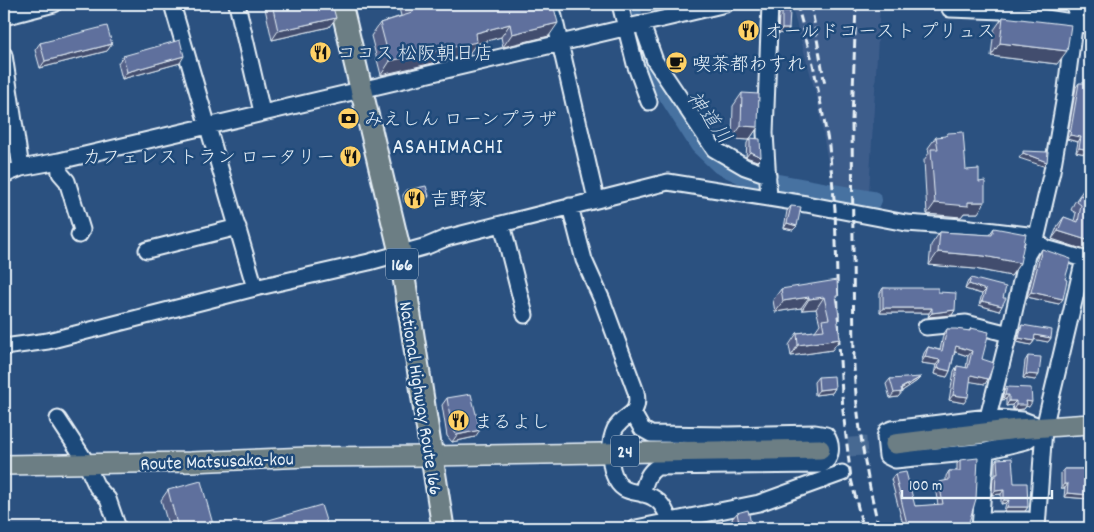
<svg xmlns="http://www.w3.org/2000/svg" width="1094" height="532" font-family="Dekko,'Klee One',sans-serif">
	<rect width="100%" height="100%" fill="#2b5180"/>
	<filter id="ink" filterUnits="userSpaceOnUse"><feTurbulence type="fractalNoise" baseFrequency=".02" numOctaves="2"/><feDisplacementMap in="SourceGraphic" scale="10" xChannelSelector="R" yChannelSelector="G"/><feConvolveMatrix kernelMatrix="1 2 1 2 8 2 1 2 1" color-interpolation-filters="sRGB"/></filter>
	<g filter="url(#ink)">
		<!-- built -->
		<path fill="#3e5d8b" d="M 791,4 L 880,4 L 868,209 L 835,205 L 817,98 Z"/>
		<g fill="none" stroke-linecap="round" stroke-linejoin="round">
			<!-- river -->
			<path stroke="#4772a1" stroke-width="18" d="M 630,4 L 647,63 L 699,145 L 720,165 L 749,178 L 873,200"/>
			<!-- major-tunnel -->
			<path stroke="#476992" stroke-width="19" stroke-dasharray="19 9" stroke-linecap="butt" d="M 820,449 L 895,444"/>
			<defs>
				<path id="minor" d="M 172,4 L 255,288
					M 237,4 L 262,112
					M 551,4 L 596,199
					M 620,4 L 635,64 L 649,102
					M 950,9 L 1003,11 L 1090,25
					M 4,17 L 54,4
					M 644,23 L 645,33 L 655,61 L 714,149 L 745,167 L 768,175
					M 4,55 L 21,168
					M 59,161 L 60,173 L 67,181 L 82,230 L 79,235
					M 4,175 L 21,168 L 59,161 L 726,4
					M 769,198 L 765,133 L 770,4
					M 570,206 L 584,260 L 602,300 L 636,392 C 641,417 624,413 615,429 C 609,441 609,463 614,475 C 622,497 637,489 652,497 C 664,503 668,516 672,528
					M 502,224 L 525,315
					M 147,250 L 238,227
					M 926,327 L 966,323 L 1009,334
					M 4,347 L 48,341 L 255,288 L 369,262 L 427,246 L 446,238 L 668,182 L 806,204 L 906,223 L 962,227 L 1028,235 L 1036,240 L 1027,255 L 1009,334 L 988,417
					M 633,413 L 642,429 L 651,434 L 729,435 L 815,433 L 826,435 C 833,445 832,460 821,465 L 657,467 C 647,473 645,483 642,494
					M 988,417 L 1023,420 L 1044,428 L 1026,441 L 986,451 L 895,460 L 887,456 L 885,437 L 887,431 L 892,429 Z
					M 58,419 L 83,457 L 97,487 L 108,499 L 118,528
					M 981,520 L 1028,520 L 1037,523
					M 636,528 L 759,503 L 842,473
					M 980,528 L 986,451
					M 1037,528 L 1044,428 L 1084,259 L 1045,248 L 1036,240 L 1052,171 L 1065,96 L 1077,4"/>
				<path id="major" d="M 895,444 L 1017,429 L 1090,424
					M 4,465 L 190,462 L 308,457 L 430,456 L 820,449"/>
				<path id="highway" d="M 341,4 L 400,252 L 443,528"/>
			</defs>
			<!-- minor casing -->
			<use href="#minor" stroke="#e8f1f8" stroke-width="19"/>
			<!-- major casing -->
			<use href="#major" stroke="#e8f1f8" stroke-width="22"/>
			<!-- highway casing -->
			<use href="#highway" stroke="#e8f1f8" stroke-width="25"/>
			<!-- minor -->
			<use href="#minor" stroke="#1f4a7a" stroke-width="15"/>
			<!-- major -->
			<use href="#major" stroke="#6c7e84" stroke-width="19"/>
			<!-- highway -->
			<use href="#highway" stroke="#6c7e84" stroke-width="21"/>
			<!-- rail -->
			<path stroke="#e8f1f8" stroke-width="3" stroke-dasharray="8 4" stroke-linecap="butt" d="M 797,4 L 813,64 L 829,146 L 835,209 L 839,343 L 843,411 L 851,479 L 863,528
				M 811,4 L 825,85
				M 856,4 L 852,121 L 854,367 C 857,422 866,475 879,528"/>
		</g>
		<!-- wall -->
		<path fill="#526087" stroke="#e8f1f8" d="M 264,4 L 332,4 L 329,27 L 272,40 Z
			M 398,4 L 553,4 L 549,36 L 503,47 L 501,37 L 476,44 L 468,55 L 381,75 L 371,36 L 380,23 L 401,16 Z
			M 782,11 L 789,29 L 786,34 L 778,33 L 779,15 Z
			M 1003,17 L 1057,64 L 991,56 L 994,30 Z
			M 40,43 L 112,44 L 107,51 L 40,68 L 35,50 Z
			M 123,56 L 180,63 L 122,79 L 118,63 Z
			M 1079,83 L 1090,155 L 1076,152 L 1078,142 L 1067,139 L 1076,87 Z
			M 742,93 L 758,127 L 749,140 L 732,139 L 733,106 Z
			M 936,137 L 966,170 L 978,213 L 964,213 L 961,217 L 927,214 L 924,160 L 929,153 L 928,148 Z
			M 750,138 L 761,157 L 757,161 L 746,157 L 747,143 Z
			M 1090,185 L 1090,247 L 1088,251 L 1052,239 L 1058,225 L 1064,217 L 1074,221 L 1076,213 L 1071,210 L 1074,203 L 1086,186 L 1090,187 Z
			M 407,190 L 429,196 L 425,201 L 404,202 L 403,195 Z
			M 791,206 L 793,230 L 784,228 L 787,211 Z
			M 994,228 L 1020,263 L 1011,276 L 975,269 L 929,265 L 931,245 L 940,232 L 989,235 Z
			M 1042,249 L 1065,279 L 1059,304 L 1027,297 L 1038,255 Z
			M 971,278 L 1003,298 L 999,311 L 979,305 L 982,294 L 965,289 L 967,283 Z
			M 883,288 L 938,292 L 955,310 L 952,315 L 928,317 L 929,313 L 880,313 L 880,293 Z
			M 781,289 L 837,298 L 837,319 L 832,350 L 791,356 L 789,345 L 797,333 L 815,331 L 820,324 L 816,309 L 802,310 L 801,308 L 775,312 L 773,300 Z
			M 1022,325 L 1051,338 L 1048,342 L 1034,339 L 1034,341 L 1031,345 L 1017,342 L 1020,329 Z
			M 971,328 L 982,359 L 985,384 L 970,381 L 964,403 L 949,400 L 954,371 L 957,366 L 966,368 L 968,356 L 955,352 L 950,371 L 947,377 L 934,374 L 936,365 L 921,363 L 924,353 L 928,347 L 940,350 L 943,335 L 947,329 L 969,331 Z
			M 1028,356 L 1035,380 L 1023,378 L 1025,361 Z
			M 818,377 L 835,388 L 832,393 L 815,395 L 814,382 Z
			M 890,379 L 917,381 L 902,391 L 902,392 L 898,397 L 890,398 L 886,384 Z
			M 1007,387 L 1029,407 L 1026,406 L 1024,409 L 1013,410 L 1012,405 L 1006,406 L 1006,399 L 1002,400 L 1004,391 Z
			M 447,398 L 475,437 L 452,442 L 447,436 L 442,405 Z
			M 1087,432 L 1090,432 L 1090,460 L 1086,459 L 1084,436 Z
			M 997,459 L 1014,483 L 1028,507 L 1025,511 L 1004,511 L 1006,503 L 1001,504 L 1001,494 L 992,495 L 993,478 L 995,475 L 995,462 Z
			M 960,460 L 969,522 L 965,528 L 904,528 L 891,479 L 895,474 L 915,506 L 938,505 L 935,487 L 939,482 L 946,481 L 946,476 L 949,471 L 957,471 L 957,464 Z
			M 1064,469 L 1090,469 L 1090,499 L 1064,497 L 1065,488 L 1061,488 L 1061,473 Z
			M 168,490 L 214,528 L 169,528 L 161,500 Z
			M 737,513 L 752,528 L 734,528 L 732,519 Z
			M 262,522 L 327,528 L 258,528 Z"/>
		<!-- shaded-wall -->
		<path fill="#424e6e" stroke="#e8f1f8" d="M 336,18 L 329,27 L 272,40 L 278,31 Z
			M 558,23 L 549,36 L 503,47 L 512,34 Z
			M 510,24 L 501,37 L 476,44 L 468,55 L 381,75 L 390,61 L 476,33 Z
			M 782,29 L 789,29 L 786,34 L 778,33 Z
			M 1000,43 L 1067,51 L 1057,64 L 991,56 Z
			M 112,44 L 107,51 L 40,68 L 45,61 Z
			M 184,56 L 180,63 L 122,79 L 127,72 Z
			M 741,126 L 758,127 L 749,140 L 732,139 Z
			M 1070,135 L 1081,137 L 1078,142 L 1067,139 Z
			M 1079,148 L 1090,150 L 1090,155 L 1076,152 Z
			M 750,152 L 761,157 L 757,161 L 746,157 Z
			M 1023,153 L 1047,162 L 1043,166 L 1019,158 Z
			M 429,196 L 425,201 L 404,202 L 408,198 Z
			M 968,202 L 985,202 L 978,213 L 964,213 L 961,217 L 927,214 L 935,203 Z
			M 787,223 L 797,226 L 793,230 L 784,228 Z
			M 1058,231 L 1090,241 L 1090,247 L 1088,251 L 1052,239 Z
			M 938,252 L 984,256 L 1020,263 L 1011,276 L 975,269 L 929,265 Z
			M 969,284 L 986,290 L 982,294 L 965,289 Z
			M 1031,292 L 1063,299 L 1059,304 L 1027,297 Z
			M 809,297 L 801,308 L 775,312 L 783,301 Z
			M 824,297 L 816,309 L 802,310 L 809,299 Z
			M 982,301 L 1002,306 L 999,311 L 979,305 Z
			M 883,308 L 932,308 L 929,313 L 880,313 Z
			M 955,310 L 952,315 L 928,317 L 932,313 Z
			M 1035,335 L 1051,338 L 1048,342 L 1032,339 Z
			M 1019,338 L 1034,341 L 1031,345 L 1017,342 Z
			M 840,339 L 832,350 L 791,356 L 798,345 Z
			M 956,346 L 972,351 L 968,356 L 953,351 Z
			M 925,357 L 940,360 L 936,365 L 921,363 Z
			M 938,368 L 950,371 L 947,377 L 934,374 Z
			M 1026,374 L 1039,375 L 1035,380 L 1023,378 Z
			M 971,375 L 988,379 L 985,384 L 967,381 Z
			M 921,377 L 917,381 L 899,393 L 902,392 L 898,397 L 890,398 L 894,393 Z
			M 835,388 L 832,393 L 815,395 L 819,390 Z
			M 953,395 L 968,397 L 964,403 L 949,400 Z
			M 1005,395 L 1009,395 L 1006,399 L 1002,400 Z
			M 1009,401 L 1016,401 L 1012,405 L 1006,406 Z
			M 1026,401 L 1032,402 L 1029,407 L 1026,406 L 1024,409 L 1013,410 L 1016,405 Z
			M 480,430 L 475,437 L 452,442 L 457,435 Z
			M 1089,455 L 1090,455 L 1090,460 L 1086,459 Z
			M 1064,484 L 1068,484 L 1065,488 L 1061,488 Z
			M 1004,490 L 1001,494 L 992,495 L 995,491 Z
			M 1067,493 L 1090,495 L 1090,499 L 1064,497 Z
			M 1004,500 L 1009,500 L 1006,503 L 1001,504 Z
			M 1007,507 L 1028,507 L 1025,511 L 1004,511 Z"/>
		<!-- building -->
		<path fill="#5f709d" stroke="#e8f1f8" d="M 272,4 L 332,4 L 336,18 L 278,31 Z
			M 410,4 L 553,4 L 558,23 L 512,34 L 510,24 L 476,33 L 477,42 L 390,61 L 380,23 L 412,13 Z
			M 782,11 L 790,11 L 789,29 L 782,29 Z
			M 1003,17 L 1071,25 L 1067,51 L 1000,43 Z
			M 107,26 L 112,44 L 45,61 L 40,43 Z
			M 180,40 L 184,56 L 127,72 L 123,56 Z
			M 1079,83 L 1086,83 L 1087,89 L 1090,90 L 1090,150 L 1079,148 L 1081,137 L 1070,135 Z
			M 742,93 L 759,94 L 758,127 L 741,126 Z
			M 963,132 L 966,170 L 979,169 L 979,182 L 985,181 L 985,202 L 968,202 L 968,206 L 935,203 L 931,149 L 938,149 L 936,137 L 946,136 L 948,133 Z
			M 750,138 L 760,139 L 761,157 L 750,152 Z
			M 1023,151 L 1048,152 L 1047,162 L 1023,153 Z
			M 426,186 L 429,196 L 408,198 L 407,190 Z
			M 1086,186 L 1090,187 L 1090,241 L 1058,231 L 1064,217 L 1078,222 L 1081,205 L 1077,202 L 1080,195 L 1082,196 Z
			M 791,206 L 801,207 L 797,226 L 787,223 Z
			M 994,228 L 1026,234 L 1020,263 L 984,256 L 938,252 L 940,232 L 992,235 Z
			M 1042,249 L 1071,259 L 1065,279 L 1067,280 L 1063,299 L 1031,292 Z
			M 971,278 L 1006,287 L 1003,298 L 1006,298 L 1002,306 L 982,301 L 986,290 L 969,284 Z
			M 837,280 L 838,296 L 836,296 L 839,316 L 837,316 L 840,339 L 798,345 L 797,333 L 824,330 L 822,320 L 829,319 L 824,297 L 809,299 L 809,297 L 783,301 L 781,289 Z
			M 883,288 L 938,288 L 938,292 L 956,293 L 955,310 L 932,313 L 932,308 L 883,308 Z
			M 1022,325 L 1052,330 L 1051,338 L 1035,335 L 1034,341 L 1019,338 Z
			M 971,328 L 989,332 L 982,359 L 994,363 L 988,379 L 971,375 L 968,397 L 953,395 L 957,366 L 968,368 L 972,351 L 956,346 L 950,371 L 938,368 L 940,360 L 925,357 L 928,347 L 942,351 L 947,329 L 956,329 L 970,331 Z
			M 1028,356 L 1041,357 L 1039,375 L 1026,374 Z
			M 834,376 L 835,388 L 819,390 L 818,377 Z
			M 921,377 L 901,388 L 902,392 L 894,393 L 890,379 Z
			M 1007,387 L 1031,388 L 1032,402 L 1026,401 L 1027,405 L 1016,405 L 1016,401 L 1009,401 L 1009,395 L 1005,395 Z
			M 471,394 L 480,430 L 457,435 L 452,429 L 447,398 Z
			M 1087,432 L 1090,432 L 1090,455 L 1089,455 Z
			M 978,458 L 976,499 L 969,522 L 964,528 L 908,528 L 895,474 L 906,472 L 915,506 L 943,504 L 939,482 L 949,480 L 949,471 L 960,471 L 960,460 Z
			M 1012,458 L 1014,483 L 1027,483 L 1028,507 L 1007,507 L 1009,500 L 1004,500 L 1004,490 L 995,491 L 996,474 L 998,474 L 997,459 Z
			M 1064,469 L 1090,469 L 1090,495 L 1067,493 L 1068,484 L 1064,484 Z
			M 201,481 L 214,528 L 178,528 L 168,490 Z
			M 321,505 L 328,527 L 323,528 L 264,528 L 262,522 Z
			M 748,510 L 752,528 L 740,528 L 737,513 Z
			M 996,524 L 1025,524 L 1025,528 L 991,528 L 996,528 Z"/>
	</g>
	<!-- icons -->
	<defs>
		<symbol id="restaurant-disc" viewBox="-11 -11 22 22"><circle r="9.5" fill="#ffd166" stroke="#1f4a7a"/><path d="M-5-6h1v4h1v-4h1v4h1v-4h1v5L-1.5 .5V6h-2V.5L-5-1ZM5-6V6H3V1.5H1.5Q1.5-4 5-6Z" fill="#111"/></symbol>
		<symbol id="cafe-disc" viewBox="-11 -11 22 22"><circle r="9.5" fill="#ffd166" stroke="#1f4a7a"/><path d="M-5.5-4.5H6V0H3Q3 3.5 0 3.5H-2.5Q-5.5 3.5-5.5 0ZM3-3.2v2h1.7v-2ZM-6 4.5H4V6H-6Z" fill="#111"/></symbol>
		<symbol id="bank-disc" viewBox="-11 -11 22 22"><circle r="9.5" fill="#ffd166" stroke="#1f4a7a"/><path d="M-6-4H6V4H-6ZM0-2.3a2.3 2.3 0 1 0 0 4.6a2.3 2.3 0 1 0 0-4.6Z" fill="#111"/></symbol>
	</defs>
	<g fill-rule="evenodd">
		<use href="#restaurant-disc" x="736" y="18" width="25" height="25"/>
		<use href="#restaurant-disc" x="308" y="40" width="25" height="25"/>
		<use href="#cafe-disc" x="664" y="50" width="25" height="25"/>
		<use href="#bank-disc" x="336" y="106" width="25" height="25"/>
		<use href="#restaurant-disc" x="338" y="144" width="25" height="25"/>
		<use href="#restaurant-disc" x="402" y="186" width="25" height="25"/>
		<use href="#restaurant-disc" x="446" y="408" width="25" height="25"/>
	</g>
	<g text-anchor="middle" stroke-width="5" stroke-linejoin="round" paint-order="stroke">
		<!-- shield labels -->
		<g fill="#1f4a7a" stroke="#acbfd2" stroke-width="1">
			<rect x="386" y="248.5" width="32" height="31" rx="4"/>
			<rect x="611" y="435.5" width="28" height="31" rx="4"/>
		</g>
		<g font-size="18" font-weight="bold" fill="#e8f1f8">
			<text x="402" y="270">166</text>
			<text x="625" y="457">24</text>
		</g>
		<!-- poi labels -->
		<g font-size="19" fill="#e8f1f8" stroke="#1f4a7a" text-anchor="start">
			<text x="764" y="37">オールドコースト プリュス</text>
			<text x="337" y="59">ココス 松阪朝日店</text>
			<text x="692" y="70">喫茶都わすれ</text>
			<text x="364" y="125">みえしん ローンプラザ</text>
			<text x="335" y="163" text-anchor="end">カフェレストラン ロータリー</text>
			<text x="430" y="205">吉野家</text>
			<text x="474" y="428">まるよし</text>
		</g>
		<!-- street labels -->
		<g font-size="19" fill="#e8f1f8" stroke="#1f4a7a">
			<text transform="translate(422 398) rotate(81)" y="7">National Highway Route 166</text>
			<text transform="translate(217 460) rotate(-2)" y="7">Route Matsusaka-kou</text>
		</g>
		<!-- water labels -->
		<g font-size="20" font-style="italic" fill="#d0deeb" stroke="#1f4a7a">
			<text transform="translate(710 117) rotate(53)" y="7">神道川</text>
		</g>
		<!-- quarter labels -->
		<g font-size="21" letter-spacing="1" fill="#e8f1f8" stroke="#1f4a7a">
			<text x="448" y="153">ASAHIMACHI</text>
		</g>
	</g>
	<!-- margin -->
	<rect width="1094" height="532" fill="none" stroke="#1f4a7a" stroke-width="20"/>
	<rect x="10" y="10" width="1074" height="512" fill="none" stroke="#e8f1f8" stroke-width="2" filter="url(#ink)"/>
	<!-- scale -->
	<path d="M902 490v8h150v-8" fill="none" stroke="#e8f1f8" stroke-width="2.5"/>
	<text x="909" y="490" font-size="15" fill="#e8f1f8" stroke="#1f4a7a" stroke-width="4" paint-order="stroke">100 m</text>
</svg>
